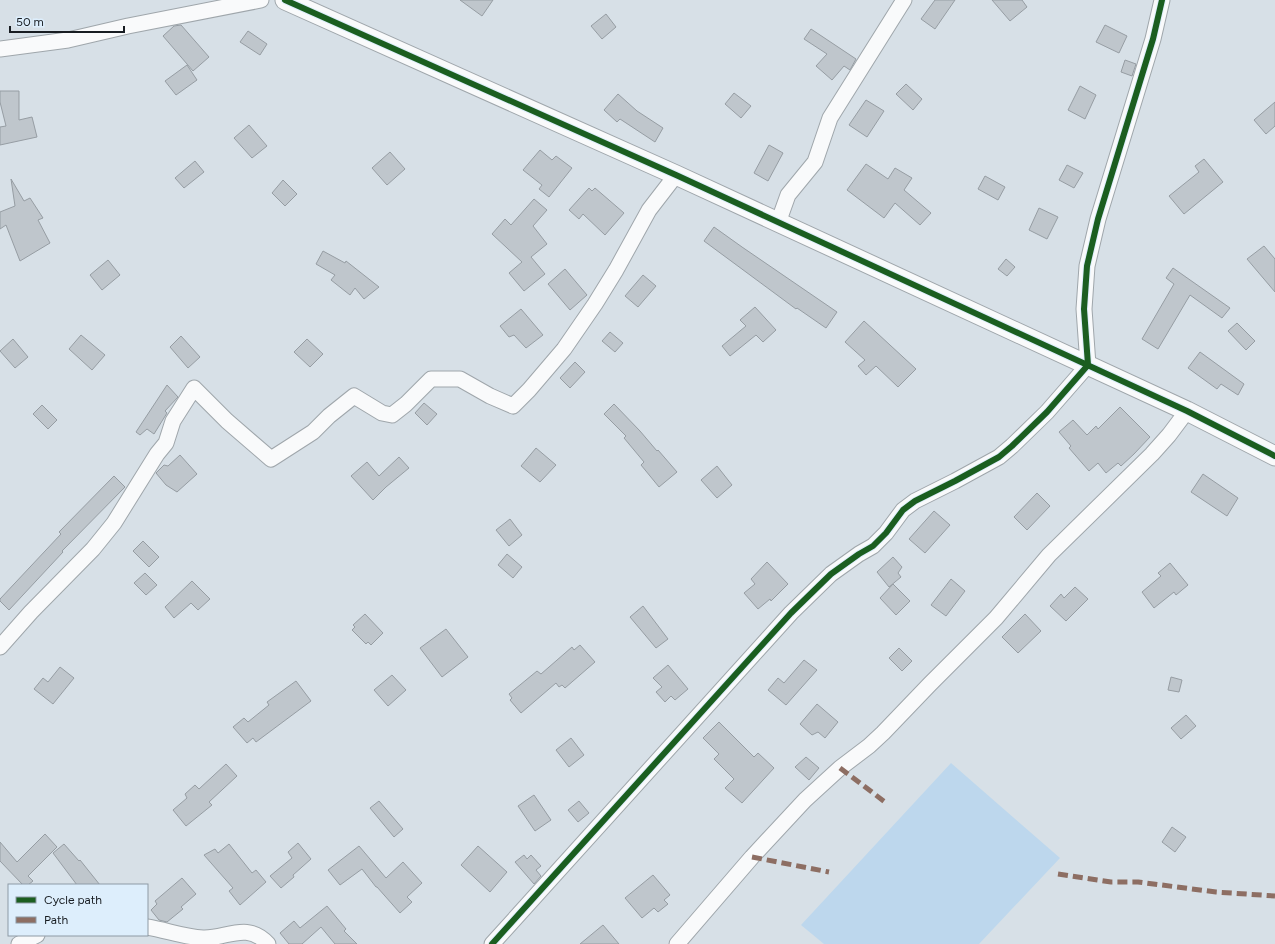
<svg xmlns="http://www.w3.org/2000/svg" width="1275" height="944" font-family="Figtree,sans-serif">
	<rect width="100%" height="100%" fill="#d7e0e7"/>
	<!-- garden -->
	<path fill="#bdd7ed" d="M 951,763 L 1060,858 L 979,944 L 824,944 L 801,925 Z"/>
	<!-- building -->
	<path fill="#bfc6cc" stroke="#969da3" d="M 460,0 L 493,0 L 482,16 Z
		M 935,0 L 955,0 L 935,29 L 921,19 Z
		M 992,0 L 1022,0 L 1027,7 L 1010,21 Z
		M 606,14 L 616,27 L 602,39 L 591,26 Z
		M 181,25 L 209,57 L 193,71 L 163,36 L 174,26 Z
		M 1105,25 L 1127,36 L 1119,53 L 1096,42 Z
		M 811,29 L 856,59 L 850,70 L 844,66 L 832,80 L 816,66 L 827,54 L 804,39 Z
		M 248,31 L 267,44 L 260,55 L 240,42 Z
		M 1125,60 L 1136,64 L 1132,76 L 1121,72 Z
		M 187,65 L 197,80 L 176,95 L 165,81 Z
		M 906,84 L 922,99 L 913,110 L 896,94 Z
		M 1080,86 L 1096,95 L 1085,119 L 1068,110 Z
		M 0,91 L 19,91 L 19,120 L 32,117 L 37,137 L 0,145 L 0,127 L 6,126 L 0,102 Z
		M 734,93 L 751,106 L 741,118 L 725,104 Z
		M 618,94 L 637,111 L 663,128 L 655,142 L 620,119 L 617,122 L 604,110 Z
		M 866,100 L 884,111 L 867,137 L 849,125 Z
		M 1275,102 L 1275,126 L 1266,134 L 1254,120 Z
		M 249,125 L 267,146 L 252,158 L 234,138 Z
		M 769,145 L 783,153 L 768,181 L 754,173 Z
		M 540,150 L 552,160 L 556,156 L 572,168 L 549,197 L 539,189 L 542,185 L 523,170 Z
		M 390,152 L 405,169 L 387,185 L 372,168 Z
		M 1204,159 L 1223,182 L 1184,214 L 1169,196 L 1199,172 L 1195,166 Z
		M 195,161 L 204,172 L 184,188 L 175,178 Z
		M 866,164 L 888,179 L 895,168 L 912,178 L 904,190 L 931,213 L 920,225 L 895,203 L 884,218 L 847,190 Z
		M 1067,165 L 1083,173 L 1074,188 L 1059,180 Z
		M 985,176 L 1005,187 L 998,200 L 978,189 Z
		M 11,179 L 24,201 L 30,198 L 43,218 L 38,220 L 50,243 L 20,261 L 6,225 L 0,229 L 0,212 L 15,206 Z
		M 283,180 L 297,194 L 285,206 L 272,193 Z
		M 589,188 L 592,191 L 595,188 L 624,213 L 605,235 L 583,214 L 579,219 L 569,210 Z
		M 534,199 L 547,210 L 533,226 L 547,244 L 531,257 L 545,274 L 524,291 L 509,273 L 522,262 L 492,234 L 505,219 L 511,225 Z
		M 1039,208 L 1058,217 L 1047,239 L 1029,230 Z
		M 714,227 L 742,247 L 837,312 L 826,328 L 797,308 L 796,309 L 704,241 Z
		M 1264,246 L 1275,259 L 1275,292 L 1247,259 Z
		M 323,251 L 345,263 L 346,261 L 379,287 L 364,299 L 355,288 L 350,295 L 331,280 L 335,275 L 316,264 Z
		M 1006,259 L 1015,267 L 1007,276 L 998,269 Z
		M 108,260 L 120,275 L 102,290 L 90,275 Z
		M 1173,268 L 1230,308 L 1222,318 L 1190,295 L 1158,349 L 1142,339 L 1174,284 L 1166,278 Z
		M 565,269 L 587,295 L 570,310 L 548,284 Z
		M 643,275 L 656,286 L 638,307 L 625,296 Z
		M 755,307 L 776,330 L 763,342 L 756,335 L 730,356 L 722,346 L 746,326 L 740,320 Z
		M 521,309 L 543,335 L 526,348 L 514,335 L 509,337 L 500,326 Z
		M 864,321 L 916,369 L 898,387 L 876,366 L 866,375 L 858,366 L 865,360 L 845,342 Z
		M 1237,323 L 1255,341 L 1246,350 L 1228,331 Z
		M 610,332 L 623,343 L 615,352 L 602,341 Z
		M 81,335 L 105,355 L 92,370 L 69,349 Z
		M 181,336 L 200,357 L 188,368 L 170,347 Z
		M 13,339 L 28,357 L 15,368 L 0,351 Z
		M 307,339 L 323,354 L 310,367 L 294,352 Z
		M 1200,352 L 1244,384 L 1238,395 L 1221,384 L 1217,389 L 1188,368 Z
		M 575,362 L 585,372 L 570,388 L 560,378 Z
		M 167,385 L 178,397 L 165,411 L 167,413 L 154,434 L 147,429 L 140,435 L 136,432 Z
		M 424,403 L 437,414 L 427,425 L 415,413 Z
		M 614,404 L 640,431 L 657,451 L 658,450 L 677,472 L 659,487 L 641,465 L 644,462 L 624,438 L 626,436 L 604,414 Z
		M 42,405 L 57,420 L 48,429 L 33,414 Z
		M 1120,407 L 1150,437 L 1134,454 L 1121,466 L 1118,463 L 1106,473 L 1098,463 L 1089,471 L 1069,448 L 1071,446 L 1059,432 L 1073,420 L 1087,435 L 1096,426 L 1098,429 Z
		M 536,448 L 556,465 L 540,482 L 521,466 Z
		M 180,455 L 197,474 L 177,492 L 166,485 L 156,473 L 164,465 L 168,466 Z
		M 399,457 L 409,468 L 386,487 L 373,500 L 351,476 L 367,462 L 379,476 Z
		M 717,466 L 732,485 L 717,498 L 701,480 Z
		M 1203,474 L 1238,498 L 1227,516 L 1191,492 Z
		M 114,476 L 125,487 L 62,551 L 63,552 L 9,610 L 0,601 L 0,599 L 61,534 L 59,532 Z
		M 1037,493 L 1050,506 L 1027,530 L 1014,517 Z
		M 934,511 L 950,525 L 925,553 L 909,539 Z
		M 510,519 L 522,535 L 509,546 L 496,530 Z
		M 143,541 L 159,557 L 149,567 L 133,551 Z
		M 507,554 L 522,567 L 513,578 L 498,565 Z
		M 893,557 L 902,567 L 898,573 L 901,577 L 889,587 L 877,572 Z
		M 767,562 L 788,584 L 771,601 L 770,599 L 758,609 L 744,593 L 755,584 L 751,579 Z
		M 1170,563 L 1188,585 L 1176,595 L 1174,592 L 1154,608 L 1142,592 L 1161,576 L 1158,573 Z
		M 145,573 L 157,585 L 146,595 L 134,583 Z
		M 951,579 L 965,591 L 946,616 L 931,605 Z
		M 192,581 L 210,599 L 198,610 L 191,603 L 174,618 L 165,607 Z
		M 893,584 L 910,601 L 896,615 L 880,598 Z
		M 1075,587 L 1088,599 L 1066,621 L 1050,606 L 1061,594 L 1064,598 Z
		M 643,606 L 668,639 L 656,648 L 630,617 Z
		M 365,614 L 383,633 L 371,645 L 368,642 L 366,644 L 352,630 L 355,627 L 353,625 Z
		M 1025,614 L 1041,631 L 1018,653 L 1002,637 Z
		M 446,629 L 468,657 L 442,677 L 420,648 Z
		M 580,645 L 595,662 L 565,688 L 562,685 L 559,687 L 556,683 L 521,713 L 510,700 L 512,698 L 509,694 L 537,671 L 541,674 L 572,647 L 574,650 Z
		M 899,648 L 912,661 L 902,671 L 889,658 Z
		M 804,660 L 817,670 L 786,705 L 768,690 L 778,678 L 784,683 Z
		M 668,665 L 688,689 L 675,700 L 671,696 L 665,702 L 656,692 L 662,687 L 653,678 Z
		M 60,667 L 74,678 L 53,704 L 34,689 L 43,678 L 48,682 Z
		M 392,675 L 406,690 L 388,706 L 374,690 Z
		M 1171,677 L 1182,680 L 1179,692 L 1168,690 Z
		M 296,681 L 311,701 L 256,742 L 253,738 L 247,743 L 233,727 L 244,718 L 248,722 L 269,705 L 267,702 Z
		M 817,704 L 838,722 L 825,738 L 818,732 L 812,735 L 800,724 Z
		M 1186,715 L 1196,726 L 1181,739 L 1171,728 Z
		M 719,722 L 754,757 L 758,753 L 774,768 L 742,803 L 725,788 L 734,779 L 714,759 L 719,754 L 703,738 Z
		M 571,738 L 584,755 L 569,767 L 556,750 Z
		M 806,757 L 819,768 L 809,780 L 795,767 Z
		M 226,764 L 237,776 L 209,802 L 212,805 L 186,826 L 173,810 L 187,798 L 185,794 L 195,785 L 199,789 Z
		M 534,795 L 551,820 L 535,831 L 518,806 Z
		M 379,801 L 403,829 L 394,837 L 370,808 Z
		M 579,801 L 589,813 L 578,822 L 568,810 Z
		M 1172,827 L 1186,837 L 1175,852 L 1162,842 Z
		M 45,834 L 57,847 L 28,876 L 33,881 L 28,885 L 23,885 L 0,861 L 0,842 L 17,862 Z
		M 298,843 L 311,859 L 293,875 L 294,877 L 281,888 L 270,876 L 292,858 L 288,852 Z
		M 64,844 L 79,861 L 80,860 L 100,885 L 77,885 L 53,853 Z
		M 229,844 L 252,873 L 256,870 L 266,882 L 240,905 L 229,891 L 233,888 L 204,855 L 215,849 L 218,853 Z
		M 359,846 L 386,878 L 403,862 L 422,883 L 407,897 L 412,902 L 400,913 L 377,887 L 376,887 L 362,869 L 340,885 L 328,870 Z
		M 478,846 L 507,872 L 490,892 L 461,865 Z
		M 524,855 L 527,859 L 531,855 L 541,866 L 536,870 L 541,876 L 534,884 L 515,862 Z
		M 653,875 L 670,895 L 664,900 L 668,904 L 658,912 L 654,908 L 642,918 L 625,898 Z
		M 182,878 L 196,894 L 181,907 L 183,909 L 167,922 L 159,920 L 151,910 L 157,904 L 155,901 Z
		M 327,906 L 346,929 L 344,931 L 357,944 L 335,944 L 321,927 L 302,944 L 289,944 L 280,933 L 294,921 L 300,928 Z
		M 603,925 L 619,944 L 580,944 Z"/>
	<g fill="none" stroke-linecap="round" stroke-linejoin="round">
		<defs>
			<path id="minor" d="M 0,49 L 68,40 L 128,26 L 261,0
				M 778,223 L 788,195 L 815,162 L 830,118 L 904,0
				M 0,647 L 31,612 L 93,549 L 114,523 L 157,454 L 166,443 L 173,421 L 194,388 L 227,421 L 271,459 L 313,432 L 329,416 L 354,396 L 382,413 L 392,415 L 406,404 L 431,379 L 460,379 L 490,396 L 513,406 L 529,390 L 564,349 L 595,304 L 616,270 L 649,210 L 676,175
				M 147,927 C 166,930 184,937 203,938 C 226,939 247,921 268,944
				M 19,944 L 37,935
				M 492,944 L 791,613 L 831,574 L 859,554 L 873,546 L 886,533 L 903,510 L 915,501 L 955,481 L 999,457 L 1012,446 L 1047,412 L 1088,365 L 1084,309 L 1087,266 L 1098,219 L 1153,39 L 1162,0
				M 677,944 L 752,857 L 805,800 L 840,768 L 869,746 L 883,733 L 930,684 L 996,618 L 1049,555 L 1152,454 L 1169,435 L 1187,411"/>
			<path id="tertiary" d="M 285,0 L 676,175 L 1187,411 L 1275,456"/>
		</defs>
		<!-- minor casing -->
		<use href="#minor" stroke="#9fa6ab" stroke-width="17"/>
		<!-- tertiary casing -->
		<use href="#tertiary" stroke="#9fa6ab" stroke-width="21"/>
		<!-- minor -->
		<use href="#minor" stroke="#f9fafb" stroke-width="15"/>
		<!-- tertiary -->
		<use href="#tertiary" stroke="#f9fafb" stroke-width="19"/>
		<!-- quiet -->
		<path stroke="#8d6e63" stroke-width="5" stroke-dasharray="10 5" stroke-linecap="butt" d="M 840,768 L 885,802
			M 752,857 L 829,872
			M 1058,874 L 1111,882 L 1138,882 L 1216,892 L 1275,896"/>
		<defs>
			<path id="cycleway" d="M 285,0 L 676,175 L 1187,411 L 1275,456
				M 492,944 L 791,613 L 831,574 L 859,554 L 873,546 L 886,533 L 903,510 L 915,501 L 955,481 L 999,457 L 1012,446 L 1047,412 L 1088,365 L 1084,309 L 1087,266 L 1098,219 L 1153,39 L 1162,0"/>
		</defs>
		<!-- cycleway casing -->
		<use href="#cycleway" stroke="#ddeefc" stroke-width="8"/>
		<!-- cycleway -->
		<use href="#cycleway" stroke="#1b5e20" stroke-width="6"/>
	</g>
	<!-- legend -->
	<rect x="8" y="884" width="140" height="52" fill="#ddeefc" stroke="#8e9aa5"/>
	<rect x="16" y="897" width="20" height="6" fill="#1b5e20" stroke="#8e9aa5"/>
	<text x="44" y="904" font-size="12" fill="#181d22">Cycle path</text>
	<rect x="16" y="917" width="20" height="6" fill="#8d6e63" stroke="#8e9aa5"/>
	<text x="44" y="924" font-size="12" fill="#181d22">Path</text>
	<!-- scale -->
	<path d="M10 26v6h114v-6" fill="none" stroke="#181d22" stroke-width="2"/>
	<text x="16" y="26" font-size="12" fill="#181d22" stroke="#ddeefc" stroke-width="3" paint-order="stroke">50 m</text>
</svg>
